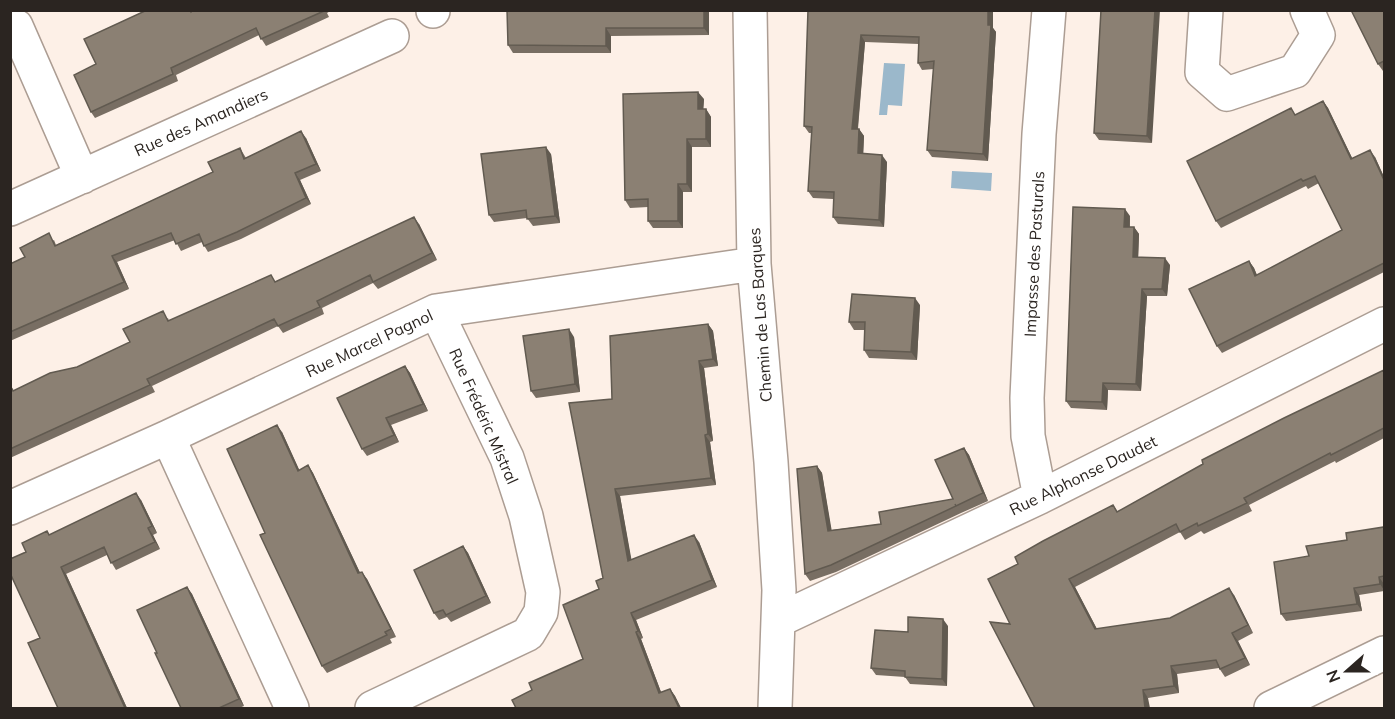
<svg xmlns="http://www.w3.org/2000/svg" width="1395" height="719" font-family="Mulish,sans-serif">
	<rect width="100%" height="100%" fill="#fdf0e7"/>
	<!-- water -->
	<path fill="#9bb8cb" d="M 884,63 L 905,64 L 902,106 L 888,105 L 887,115 L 879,115 Z
		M 952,171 L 992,173 L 991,191 L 951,188 Z"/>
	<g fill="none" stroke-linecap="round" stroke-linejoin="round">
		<defs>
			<path id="street" d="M 750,10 L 754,264 L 771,462 L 779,590 L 775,708
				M 1206,10 L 1202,72 L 1227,94 L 1295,71 L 1318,35 L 1307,10
				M 433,11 L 433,10
				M 16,26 L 82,177
				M 10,209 L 392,36
				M 168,437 L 292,708
				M 1040,497 L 1028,436 L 1027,398 L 1039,134 L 1049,10
				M 10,508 L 168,437 L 436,311 L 754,264
				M 779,620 L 1040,497 L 1384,324
				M 372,708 L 528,634 L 541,612 L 543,592 L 526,516 L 507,458 L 436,311
				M 1271,708 L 1384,653"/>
		</defs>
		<!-- street casing -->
		<use href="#street" stroke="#ac9d93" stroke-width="36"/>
		<!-- street -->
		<use href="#street" stroke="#fff" stroke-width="33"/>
	</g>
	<!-- wall -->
	<path fill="#786e63" d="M 147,10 L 192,11 L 332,10 L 327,13 L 329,17 L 266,46 L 259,35 L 176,75 L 178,81 L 95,118 L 91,112 L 96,64 Z
		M 507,10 L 709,10 L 709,35 L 611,36 L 611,53 L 513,53 L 508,45 Z
		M 808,10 L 993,10 L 993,28 L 996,32 L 988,161 L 932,157 L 927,150 L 934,69 L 922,70 L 918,63 L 919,44 L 865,42 L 858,129 L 859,129 L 864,136 L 863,154 L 887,162 L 884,227 L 838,224 L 833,217 L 833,199 L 813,198 L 808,191 L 812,133 L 809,133 L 804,126 Z
		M 1101,10 L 1152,143 L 1099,140 L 1094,133 Z
		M 1384,10 L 1384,70 L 1383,71 L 1378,64 Z
		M 704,99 L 703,109 L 706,109 L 711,117 L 711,147 L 692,147 L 692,192 L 683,192 L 683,228 L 653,228 L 648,221 L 648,207 L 630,208 L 625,200 Z
		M 1323,101 L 1328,108 L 1352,158 L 1375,157 L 1384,177 L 1384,272 L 1222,353 L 1217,346 L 1249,261 L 1254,268 L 1257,275 L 1342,230 L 1319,183 L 1308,189 L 1306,186 L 1221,228 L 1216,221 L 1296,115 Z
		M 306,138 L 321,171 L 300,180 L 311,204 L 241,239 L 208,252 L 202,242 L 181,251 L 175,240 L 117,262 L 129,289 L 10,341 L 10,264 L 25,257 L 54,240 L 56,245 L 213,172 L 240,148 L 246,158 Z
		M 551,154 L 560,223 L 533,226 L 527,218 L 494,222 L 489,215 Z
		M 1130,216 L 1130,227 L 1134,227 L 1139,234 L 1138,257 L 1170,265 L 1167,296 L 1147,296 L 1141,391 L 1108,390 L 1107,410 L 1071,408 L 1066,401 Z
		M 419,224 L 437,260 L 378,289 L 373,283 L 322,308 L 324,314 L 283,333 L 278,326 L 152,386 L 155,392 L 10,458 L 10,384 L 14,391 L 77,367 L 130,342 L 168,318 L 169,321 L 276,282 Z
		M 920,305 L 917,360 L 869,358 L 864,350 L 865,330 L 854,330 L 849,322 Z
		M 708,324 L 713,331 L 718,366 L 704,368 L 713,441 L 710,442 L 716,485 L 620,496 L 631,560 L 699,542 L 717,587 L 636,620 L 643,638 L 641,639 L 661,692 L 670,689 L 675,696 L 681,708 L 516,708 L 532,690 L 583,659 L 599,589 L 603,578 L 612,399 Z
		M 574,337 L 580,392 L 536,398 L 531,391 Z
		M 405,366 L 410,373 L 428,411 L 391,425 L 399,442 L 367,456 L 362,449 Z
		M 1384,370 L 1384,438 L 1336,463 L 1335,461 L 1249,505 L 1252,511 L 1204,534 L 1201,531 L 1185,540 L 1180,532 L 1075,587 L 1097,629 L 1170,618 L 1234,595 L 1253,633 L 1238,641 L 1250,665 L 1225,677 L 1219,668 L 1177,674 L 1179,693 L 1148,698 L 1010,624 L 1018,564 L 1113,505 L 1118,512 Z
		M 282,432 L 299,470 L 308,465 L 313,473 L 360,573 L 367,579 L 396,637 L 390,639 L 392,643 L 327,673 L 322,666 L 265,533 Z
		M 964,448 L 969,455 L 988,501 L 961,513 L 961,512 L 961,513 L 836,572 L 810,581 L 805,574 L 817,466 L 822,473 L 831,530 L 881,524 L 953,499 Z
		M 141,500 L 157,533 L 153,535 L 160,549 L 116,570 L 107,555 L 66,574 L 127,708 L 58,708 L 40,638 L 26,552 L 47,531 L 50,535 Z
		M 1384,527 L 1384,591 L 1359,595 L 1362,611 L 1286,621 L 1281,614 L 1309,556 L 1347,540 Z
		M 463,546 L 468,553 L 491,603 L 451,622 L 447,617 L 439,620 L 434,613 Z
		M 187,587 L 192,594 L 244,706 L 239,708 L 181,708 L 157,653 Z
		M 948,626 L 947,686 L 910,684 L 905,677 L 876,675 L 871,668 L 908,632 Z"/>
	<!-- shaded-wall -->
	<path fill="#615a50" d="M 704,10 L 709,10 L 709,35 L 704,28 Z
		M 988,10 L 993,10 L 993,28 L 996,32 L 988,161 L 983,154 Z
		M 1155,10 L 1160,10 L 1152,143 L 1147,136 Z
		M 606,28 L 611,36 L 611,53 L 606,46 Z
		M 861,35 L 865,42 L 857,136 L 852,129 Z
		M 698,92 L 704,99 L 703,116 L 698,109 Z
		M 1323,101 L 1328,108 L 1356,166 L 1351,159 Z
		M 706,109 L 711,117 L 711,147 L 706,139 Z
		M 859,129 L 864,136 L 863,160 L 858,153 Z
		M 301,131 L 306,138 L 321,171 L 316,164 Z
		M 687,139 L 692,147 L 692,192 L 687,184 Z
		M 546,147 L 551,154 L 560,223 L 555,216 Z
		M 1370,150 L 1375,157 L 1384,177 L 1384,180 Z
		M 882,155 L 887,162 L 884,227 L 879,220 Z
		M 295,173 L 300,180 L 311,204 L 306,198 Z
		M 678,184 L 683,192 L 683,228 L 678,221 Z
		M 1125,209 L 1130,216 L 1129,234 L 1124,227 Z
		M 414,217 L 419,224 L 437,260 L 432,253 Z
		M 1134,227 L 1139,234 L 1138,264 L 1133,257 Z
		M 112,256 L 117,262 L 129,289 L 124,282 Z
		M 1165,258 L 1170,265 L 1167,296 L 1162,289 Z
		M 1249,261 L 1254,268 L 1260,283 L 1255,276 Z
		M 1142,289 L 1147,296 L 1141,391 L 1136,384 Z
		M 915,298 L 920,305 L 917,360 L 911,352 Z
		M 708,324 L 713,331 L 718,366 L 713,359 Z
		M 569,329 L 574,337 L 580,392 L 575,384 Z
		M 699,361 L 704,368 L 713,441 L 708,434 Z
		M 405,366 L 410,373 L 428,411 L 423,404 Z
		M 1103,383 L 1108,390 L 1107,410 L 1102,402 Z
		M 386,418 L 391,425 L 399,442 L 394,435 Z
		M 277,425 L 282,432 L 303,478 L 298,471 Z
		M 705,435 L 710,442 L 716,485 L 711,478 Z
		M 964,448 L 969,455 L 988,501 L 983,493 Z
		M 308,465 L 313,473 L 364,581 L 358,573 Z
		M 817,466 L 822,473 L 833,538 L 828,531 Z
		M 615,489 L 620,496 L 633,568 L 628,561 Z
		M 136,493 L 141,500 L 157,533 L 152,526 Z
		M 148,528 L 153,535 L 160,549 L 155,542 Z
		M 694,535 L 699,542 L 717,587 L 712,580 Z
		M 463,546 L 468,553 L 491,603 L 486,596 Z
		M 61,567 L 66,574 L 127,708 L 125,708 Z
		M 362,572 L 367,579 L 396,637 L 391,629 Z
		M 1379,577 L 1384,584 L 1384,590 L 1380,584 Z
		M 1069,579 L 1075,587 L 1101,637 L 1095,629 Z
		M 187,587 L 192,594 L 244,706 L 239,699 Z
		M 1229,588 L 1234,595 L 1253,633 L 1248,625 Z
		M 1354,588 L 1359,595 L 1362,611 L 1357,604 Z
		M 631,613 L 636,620 L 643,638 L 638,631 Z
		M 943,619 L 948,626 L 947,686 L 942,679 Z
		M 636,632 L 641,639 L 664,700 L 659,693 Z
		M 1232,633 L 1238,641 L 1250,665 L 1245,658 Z
		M 1171,666 L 1177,674 L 1179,693 L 1174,686 Z
		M 670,689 L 675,696 L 681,708 L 679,708 Z
		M 1143,690 L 1148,698 L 1150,708 L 1145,708 Z"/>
	<!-- building -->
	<path fill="#8b8073" stroke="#615a50" stroke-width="1.5" d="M 147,10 L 190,10 L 191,12 L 193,10 L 324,11 L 261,39 L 256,28 L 171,68 L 173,74 L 91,112 L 74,75 L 96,64 L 84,39 Z
		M 507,10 L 704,10 L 704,28 L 606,28 L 606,46 L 508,45 Z
		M 808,10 L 858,10 L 858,11 L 872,10 L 988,10 L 988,25 L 991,25 L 983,154 L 927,150 L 934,61 L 918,63 L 919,37 L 861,35 L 852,129 L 859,129 L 858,153 L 882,155 L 879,220 L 833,217 L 834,192 L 808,191 L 812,127 L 804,126 Z
		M 1101,10 L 1155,10 L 1147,136 L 1094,133 Z
		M 1351,10 L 1384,10 L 1384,61 L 1378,64 Z
		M 698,92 L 698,109 L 706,109 L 706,139 L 687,139 L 687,184 L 678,184 L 678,221 L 648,221 L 648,199 L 625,200 L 623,94 Z
		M 1323,101 L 1351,159 L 1370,150 L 1384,180 L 1384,263 L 1217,346 L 1189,289 L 1249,261 L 1255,276 L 1342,230 L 1315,176 L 1303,181 L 1301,179 L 1216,221 L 1187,161 L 1291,108 L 1295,115 Z
		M 301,131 L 316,164 L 295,173 L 306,198 L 237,232 L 204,246 L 199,234 L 176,244 L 171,233 L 112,256 L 124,282 L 10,332 L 10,264 L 25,257 L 20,248 L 49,233 L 55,246 L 213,172 L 208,162 L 240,148 L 244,159 Z
		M 546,147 L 555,216 L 527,219 L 526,210 L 489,215 L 481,154 Z
		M 1073,207 L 1125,209 L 1124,227 L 1134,227 L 1133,257 L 1165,258 L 1162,289 L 1142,289 L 1136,384 L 1103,383 L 1102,402 L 1066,401 Z
		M 414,217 L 432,253 L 373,282 L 370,275 L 317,301 L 320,307 L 278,326 L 274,319 L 147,379 L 150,385 L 10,449 L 10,386 L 13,391 L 50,373 L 77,367 L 130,342 L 123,329 L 163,311 L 168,321 L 271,275 L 275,282 Z
		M 852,294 L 915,298 L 911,352 L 864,350 L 865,322 L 849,322 Z
		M 708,324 L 713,359 L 699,361 L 708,434 L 705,435 L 711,478 L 615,489 L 628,561 L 694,535 L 712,580 L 631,613 L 638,631 L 636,632 L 659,693 L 670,689 L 679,708 L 516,708 L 512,700 L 532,690 L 529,683 L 583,659 L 563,605 L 599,589 L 596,581 L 603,578 L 569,403 L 612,399 L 610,336 Z
		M 569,329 L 575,384 L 531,391 L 523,336 Z
		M 405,366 L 423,404 L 386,418 L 394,435 L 362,449 L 337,398 Z
		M 1384,370 L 1384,428 L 1331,455 L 1330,453 L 1244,498 L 1247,503 L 1198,526 L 1197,523 L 1180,532 L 1176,524 L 1069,579 L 1095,629 L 1170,618 L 1229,588 L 1248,625 L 1232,633 L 1245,658 L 1220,669 L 1216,660 L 1171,666 L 1174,686 L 1143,690 L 1145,708 L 1035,708 L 990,622 L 1010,624 L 988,579 L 1018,564 L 1015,557 L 1043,541 L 1113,505 L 1117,512 L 1203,464 L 1202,460 L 1284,418 Z
		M 277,425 L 298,471 L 308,465 L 358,573 L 362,572 L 391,629 L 385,632 L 387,635 L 322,666 L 260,535 L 265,533 L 227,449 Z
		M 964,448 L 983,493 L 956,506 L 955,504 L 956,506 L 831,565 L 805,574 L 797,469 L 817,466 L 828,531 L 881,524 L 879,512 L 953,499 L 935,460 Z
		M 136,493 L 152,526 L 148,528 L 155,542 L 111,563 L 104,547 L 61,567 L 125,708 L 58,708 L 28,643 L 40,638 L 10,573 L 10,559 L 26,552 L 22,543 L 47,531 L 49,535 Z
		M 1384,527 L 1384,576 L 1379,577 L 1380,584 L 1354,588 L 1357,604 L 1281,614 L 1274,562 L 1309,556 L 1306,546 L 1347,540 L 1346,533 Z
		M 463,546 L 486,596 L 446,615 L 443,610 L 434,613 L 414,570 Z
		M 187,587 L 239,699 L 219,708 L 181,708 L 155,653 L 157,653 L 137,610 Z
		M 908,617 L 943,619 L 942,679 L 905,677 L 905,671 L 871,668 L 875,630 L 908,632 Z"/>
	<g text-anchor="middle" stroke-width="6" stroke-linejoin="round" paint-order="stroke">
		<!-- street labels -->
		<g font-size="16" fill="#2b2521" stroke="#fff">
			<text transform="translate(201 122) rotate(-24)" y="6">Rue des Amandiers</text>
			<text transform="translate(1034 254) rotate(-87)" y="6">Impasse des Pasturals</text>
			<text transform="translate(760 315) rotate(-94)" y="6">Chemin de Las Barques</text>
			<text transform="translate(369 343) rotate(-25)" y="6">Rue Marcel Pagnol</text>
			<text transform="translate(484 416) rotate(66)" y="6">Rue Frédéric Mistral</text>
			<text transform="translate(1083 475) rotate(-26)" y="6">Rue Alphonse Daudet</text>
		</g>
	</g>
	<!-- border -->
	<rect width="1395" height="719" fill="none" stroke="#2b2521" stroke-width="24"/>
	<!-- north arrow -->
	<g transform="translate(1347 671) rotate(249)" stroke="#ffffff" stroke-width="4.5" paint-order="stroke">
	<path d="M0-4.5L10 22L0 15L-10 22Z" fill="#2b2521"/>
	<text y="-9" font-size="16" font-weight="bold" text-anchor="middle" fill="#2b2521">N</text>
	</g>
</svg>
